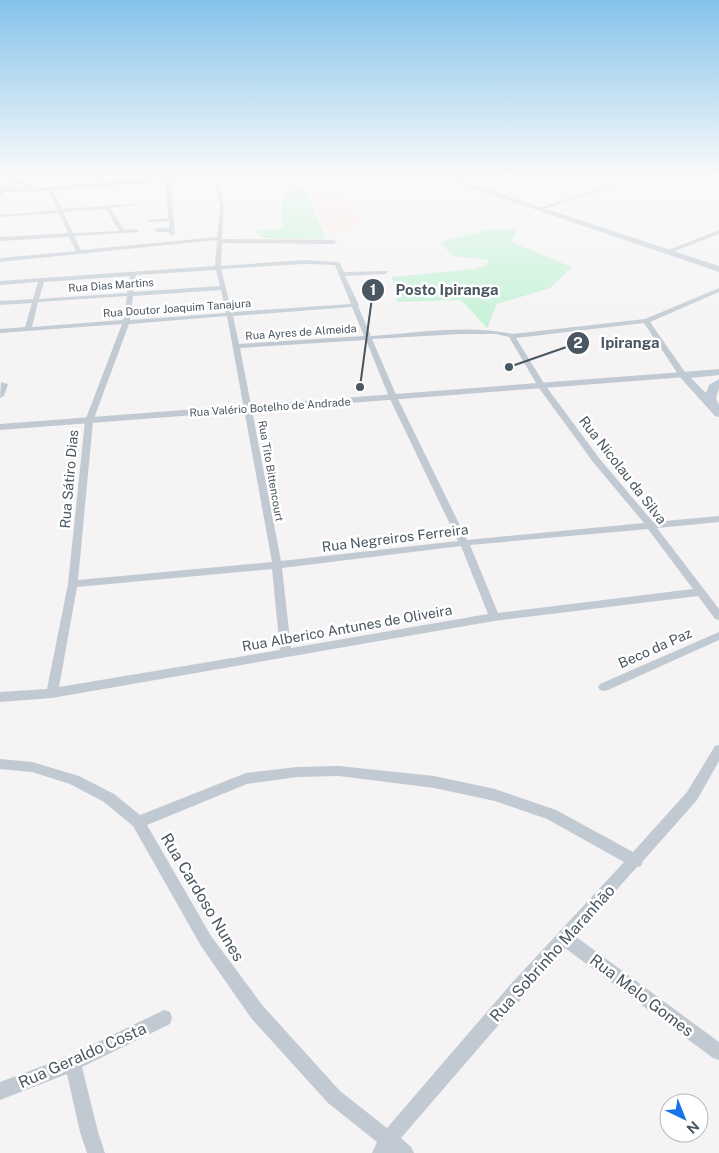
<svg xmlns="http://www.w3.org/2000/svg" width="719" height="1153" font-family="'Public Sans',sans-serif">
	<rect width="100%" height="100%" fill="#f5f3f3"/>
	<!-- medical -->
	<path fill="#fce8e6" d="M 301,175 L 326,175 L 362,224 L 330,237 Z"/>
	<!-- green -->
	<path fill="#c3f1d5" d="M 303,185 L 326,239 L 264,238 L 254,231 L 285,228 L 281,223 L 282,194 Z
		M 492,229 L 518,229 L 511,242 L 572,267 L 550,288 L 497,304 L 487,328 L 461,300 L 397,302 L 392,277 L 475,269 L 486,265 L 489,260 L 453,256 L 440,242 Z"/>
	<g fill="none" stroke-linecap="round" stroke-linejoin="round">
		<!-- minor -->
		<path fill="#c1cad2" fill-rule="evenodd" d="M 99,175 L 103,175 L 104,182 L 100,182 Z
			M 213,175 L 217,176 L 224,205 L 222,239 L 334,240 L 337,242 L 334,244 L 222,243 L 221,266 L 304,260 L 339,262 L 344,272 L 387,271 L 387,273 L 385,274 L 345,276 L 359,305 L 358,306 L 371,336 C 413,333 472,324 512,334 L 645,319 L 719,288 L 719,292 L 650,322 L 687,375 L 683,377 L 680,377 L 644,323 L 516,338 L 545,385 L 599,458 L 653,522 L 719,516 L 719,522 L 657,528 L 719,609 L 719,620 L 715,619 L 698,596 L 494,621 L 52,698 L 0,702 L 0,692 L 47,689 L 68,584 L 85,421 L 122,324 L 0,333 L 0,329 L 25,327 L 32,303 L 0,305 L 0,301 L 33,299 L 38,282 L 0,285 L 0,281 L 215,266 L 217,240 L 0,262 L 0,258 L 76,251 L 69,237 L 0,241 L 0,237 L 68,233 L 59,213 L 0,217 L 0,215 L 57,210 L 48,188 L 50,187 L 52,188 L 62,209 L 133,204 L 135,205 L 110,208 L 124,230 L 137,229 L 139,232 L 74,236 L 81,250 L 217,237 L 220,205 ZM 106,209 L 119,231 L 73,233 L 63,212 ZM 304,264 L 335,265 L 351,304 L 232,312 L 221,269 ZM 216,270 L 220,286 L 133,292 L 136,275 ZM 130,276 L 127,293 L 39,299 L 44,282 ZM 221,290 L 226,313 L 130,320 L 133,296 ZM 127,296 L 123,320 L 32,327 L 38,302 ZM 352,307 L 364,336 L 239,344 L 233,316 ZM 227,316 L 272,562 L 78,580 L 93,421 L 129,324 ZM 460,334 L 496,334 L 509,337 L 539,388 L 593,462 L 644,523 L 467,540 L 397,397 L 372,339 ZM 366,340 L 389,397 L 458,541 L 281,561 L 240,348 ZM 648,529 L 693,589 L 498,613 L 470,545 ZM 461,546 L 488,614 L 291,648 L 282,568 ZM 272,569 L 280,650 L 59,687 L 77,587 Z
			M 469,175 L 477,175 L 453,182 L 451,181 Z
			M 642,175 L 649,175 L 540,210 L 536,209 Z
			M 168,178 L 170,179 L 175,234 L 172,236 L 169,234 L 169,232 L 157,232 L 154,230 L 157,228 L 169,228 L 169,221 L 150,222 L 147,220 L 168,218 L 166,179 Z
			M 2,189 L 6,190 L 0,198 L 0,193 Z
			M 1,382 L 8,384 L 4,396 L 0,398 Z
			M 719,632 L 719,640 L 608,690 L 604,691 L 600,690 L 598,687 L 600,684 Z
			M 719,745 L 719,761 L 697,800 L 643,861 L 641,866 L 637,867 L 575,936 L 719,1042 L 719,1060 L 713,1058 L 565,948 L 401,1138 L 411,1147 L 414,1153 L 372,1153 L 377,1142 L 328,1103 L 251,1018 L 201,946 L 133,826 L 104,802 L 70,784 L 32,772 L 0,769 L 0,759 L 32,762 L 79,776 L 114,794 L 140,815 L 246,773 L 297,767 L 339,766 L 434,776 L 495,789 L 556,810 L 633,852 L 687,792 L 715,746 ZM 339,776 L 434,788 L 495,801 L 547,819 L 624,862 L 510,985 L 387,1128 L 340,1091 L 263,1006 L 211,936 L 147,825 L 247,784 L 297,777 Z
			M 164,1010 L 170,1012 L 172,1018 L 170,1024 L 82,1067 L 98,1132 L 105,1153 L 87,1153 L 80,1132 L 67,1074 L 0,1100 L 0,1082 L 69,1056 Z"/>
		<!-- tertiary -->
		<path fill="#c1cad2" fill-rule="evenodd" d="M 0,188 L 34,188 L 37,190 L 34,192 L 0,192 Z
			M 719,230 L 719,234 L 669,253 L 664,252 Z
			M 683,372 L 687,375 L 686,377 L 0,430 L 0,424 Z"/>
		<!-- secondary -->
		<path fill="#c1cbd6" fill-rule="evenodd" d="M 434,175 L 444,175 L 719,266 L 719,272 Z
			M 719,369 L 719,375 L 691,378 L 706,393 L 709,385 L 719,379 L 719,388 L 716,398 L 719,405 L 719,417 L 715,416 L 678,375 L 683,372 Z"/>
		<!-- primary -->
		<path fill="#b3c2d1" fill-rule="evenodd" d="M 5,175 L 14,175 L 35,188 L 189,175 L 222,175 L 219,177 L 34,192 L 19,184 L 0,190 L 0,186 L 14,181 Z"/>
	</g>
	<!-- sky -->
	<linearGradient id="sky" x2="0" y2="1"><stop stop-color="#85c3ea"/><stop offset="0.52" stop-color="#fafafa"/><stop offset="1" stop-color="#fafafa" stop-opacity="0"/></linearGradient>
	<rect width="719" height="337" fill="url(#sky)"/>
	<g text-anchor="middle" stroke-width="5" stroke-linejoin="round" paint-order="stroke">
		<!-- far-street labels -->
		<g font-size="11" fill="#4a5661" stroke="#fff">
			<text transform="translate(111 285) rotate(-4)" y="4">Rua Dias Martins</text>
			<text transform="translate(177 308) rotate(-4)" y="4">Rua Doutor Joaquim Tanajura</text>
			<text transform="translate(301 332) rotate(-4)" y="4">Rua Ayres de Almeida</text>
			<text transform="translate(270 407) rotate(-4)" y="4">Rua Valério Botelho de Andrade</text>
			<text transform="translate(271 471) rotate(80)" y="4">Rua Tito Bittencourt</text>
		</g>
		<!-- street labels -->
		<g font-size="14" fill="#4a5661" stroke="#fff">
			<text transform="translate(623 470) rotate(52)" y="5">Rua Nicolau da Silva</text>
			<text transform="translate(69 479) rotate(-85)" y="5">Rua Sátiro Dias</text>
			<text transform="translate(395 538) rotate(-7)" y="5">Rua Negreiros Ferreira</text>
			<text transform="translate(347 628) rotate(-10)" y="5">Rua Alberico Antunes de Oliveira</text>
			<text transform="translate(655 648) rotate(-24)" y="5">Beco da Paz</text>
		</g>
		<!-- near-street labels -->
		<g font-size="16" fill="#4a5661" stroke="#fff">
			<text transform="translate(203 897) rotate(59)" y="6">Rua Cardoso Nunes</text>
			<text transform="translate(552 953) rotate(-48)" y="6">Rua Sobrinho Maranhão</text>
			<text transform="translate(642 995) rotate(37)" y="6">Rua Melo Gomes</text>
			<text transform="translate(82 1055) rotate(-24)" y="6">Rua Geraldo Costa</text>
		</g>
	</g>
	<!-- callouts -->
	<path fill="none" stroke="#4a5661" stroke-width="2" d="M360 387L373 290M509 367L578 343"/>
	<g fill="#4a5661" stroke="#fff" stroke-width="2">
		<circle cx="360" cy="387" r="5"/>
		<circle cx="509" cy="367" r="5"/>
		<circle cx="373" cy="290" r="12"/>
		<circle cx="578" cy="343" r="12"/>
	</g>
	<g font-size="15" text-anchor="middle" font-weight="bold" fill="#fff">
		<text x="373" y="295">1</text>
		<text x="578" y="348">2</text>
	</g>
	<g font-size="15" text-anchor="middle" font-weight="bold" fill="#4a5661" stroke="#fff" stroke-width="5" stroke-linejoin="round" paint-order="stroke">
		<text x="447" y="295">Posto Ipiranga</text>
		<text x="630" y="348">Ipiranga</text>
	</g>
	<!-- north arrow -->
	<g transform="translate(684 1118) rotate(137)"><circle r="24" fill="#ffffff" stroke="#b7bbc0"/>
	<path d="M0-4L9 19L0 12L-9 19Z" fill="#1a73e8"/>
	<text y="-8" font-size="14" font-weight="bold" text-anchor="middle" fill="#4a5661">N</text>
	</g>
</svg>
